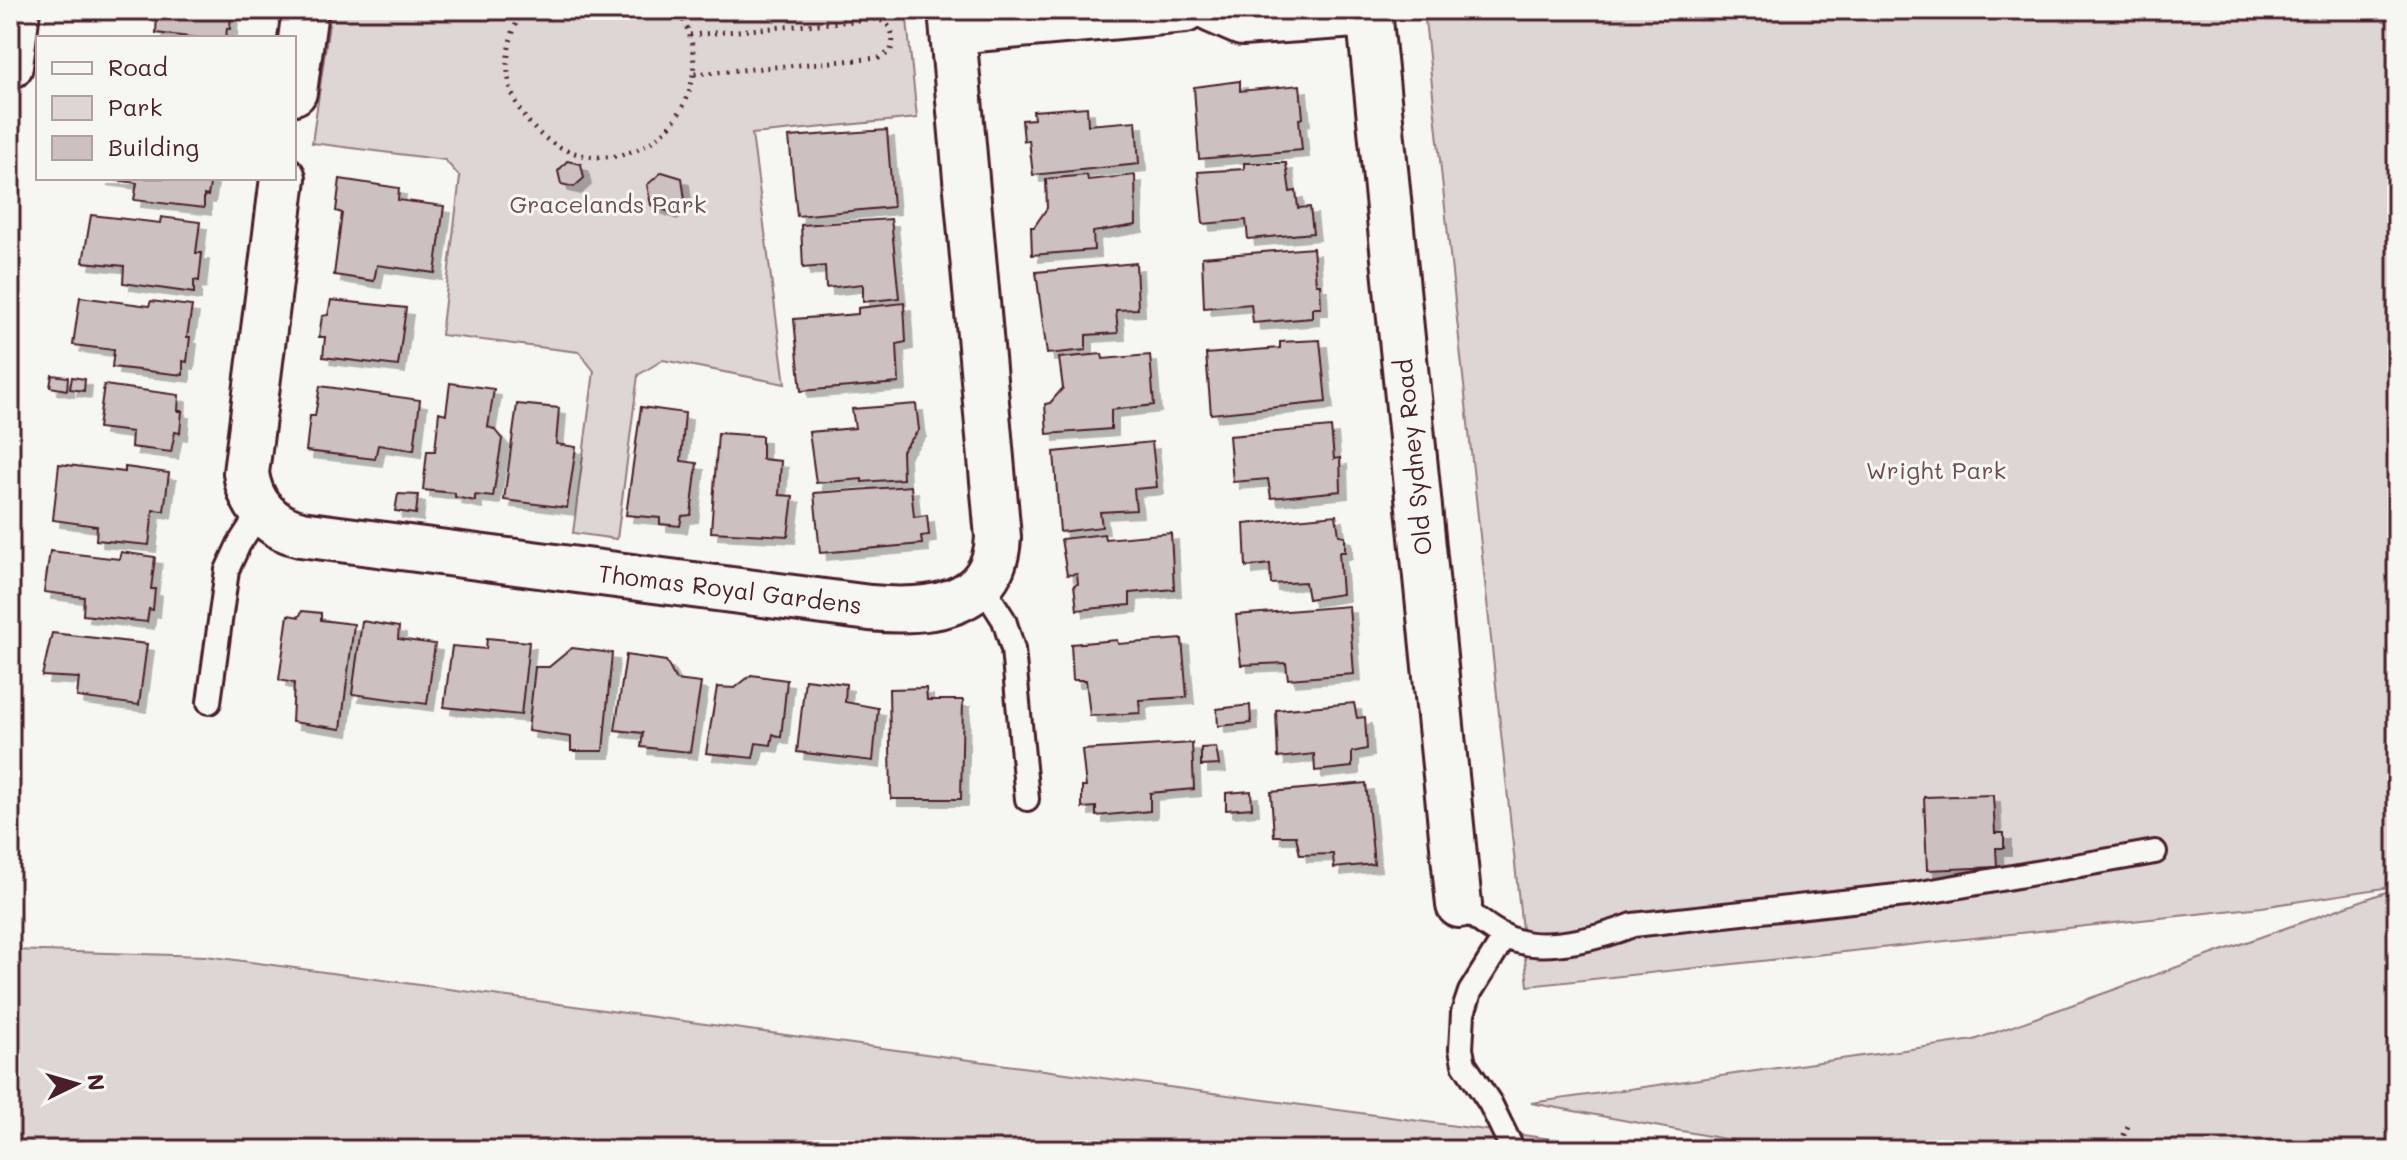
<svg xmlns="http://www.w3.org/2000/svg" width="2407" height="1160" font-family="Mali,sans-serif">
	<defs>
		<filter id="shadow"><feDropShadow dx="7" dy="7" stdDeviation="0" flood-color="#0004"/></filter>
	</defs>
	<rect width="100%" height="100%" fill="#f6f6f2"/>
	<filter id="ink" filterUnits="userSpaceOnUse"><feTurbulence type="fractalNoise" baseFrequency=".0125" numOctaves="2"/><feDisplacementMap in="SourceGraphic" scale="16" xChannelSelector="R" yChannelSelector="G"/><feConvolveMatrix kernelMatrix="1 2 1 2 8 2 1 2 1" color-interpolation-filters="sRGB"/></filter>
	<g filter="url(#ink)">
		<!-- green -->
		<path fill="#ddd6d5" stroke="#947a80" stroke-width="2" d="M 331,10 L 906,10 L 917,118 L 752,134 L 785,384 L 663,360 L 638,375 L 617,539 L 573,533 L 594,371 L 579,352 L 441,335 L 460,177 L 445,160 L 312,143 Z
			M 1424,10 L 2397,10 L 2397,886 L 2262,907 L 1528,986 Z
			M 2397,888 L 2397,1150 L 1784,1150 L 1531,1103 L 1974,1040 Z
			M 10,950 L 206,956 L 1632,1150 L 10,1150 Z"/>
		<!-- building -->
		<path fill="#ccc1c0" stroke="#4a1f2b" stroke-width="2" filter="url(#shadow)" d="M 116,10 L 231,10 L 230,29 L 227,28 L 226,38 L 198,38 L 156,33 L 157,15 Z
			M 1240,81 L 1240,91 L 1300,85 L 1303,118 L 1299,119 L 1302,150 L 1199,159 L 1194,87 Z
			M 1087,107 L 1088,125 L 1136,121 L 1139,164 L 1033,175 L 1029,140 L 1024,141 L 1022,120 L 1034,119 L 1033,111 Z
			M 887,130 L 893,207 L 797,216 L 789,137 Z
			M 567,161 L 581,164 L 584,178 L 574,187 L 561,184 L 558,171 Z
			M 1244,163 L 1286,163 L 1290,192 L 1296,191 L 1298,208 L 1310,207 L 1313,233 L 1248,239 L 1246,220 L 1203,224 L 1198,172 L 1244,169 Z
			M 662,172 L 682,178 L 685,200 L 670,212 L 651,205 L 647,185 Z
			M 1087,175 L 1088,180 L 1135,175 L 1136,225 L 1093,232 L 1094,250 L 1032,255 L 1031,227 L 1034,227 L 1047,208 L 1046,179 Z
			M 100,178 L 211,178 L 208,196 L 204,195 L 204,208 L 134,200 L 137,183 Z
			M 340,179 L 399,188 L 398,200 L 444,206 L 435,273 L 377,265 L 374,281 L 334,275 L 342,213 L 336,211 Z
			M 91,215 L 160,223 L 161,217 L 200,222 L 196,253 L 202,253 L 199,281 L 194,280 L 194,293 L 123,283 L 124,266 L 83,262 Z
			M 891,219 L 899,298 L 863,302 L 863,284 L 826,288 L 825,266 L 803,268 L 801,225 Z
			M 1313,248 L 1316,284 L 1320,284 L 1321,308 L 1312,308 L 1312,318 L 1253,323 L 1251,304 L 1204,308 L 1202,257 Z
			M 1136,263 L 1138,309 L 1116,310 L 1118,333 L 1086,335 L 1086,350 L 1047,354 L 1036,272 Z
			M 80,297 L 149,306 L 151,301 L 192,306 L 187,337 L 190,337 L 187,362 L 183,361 L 183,375 L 112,367 L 114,350 L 73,345 Z
			M 331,300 L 406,308 L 398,366 L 323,357 L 325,337 L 319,337 L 322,316 L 328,315 Z
			M 904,303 L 906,342 L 897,344 L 899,383 L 801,391 L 794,319 L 858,314 L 858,308 Z
			M 1320,340 L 1326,402 L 1211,414 L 1206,354 L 1280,348 L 1280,342 Z
			M 1102,354 L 1103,359 L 1150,355 L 1154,405 L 1111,410 L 1111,429 L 1047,434 L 1045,404 L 1050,403 L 1063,388 L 1059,358 Z
			M 52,375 L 68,377 L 67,390 L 50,387 Z
			M 72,377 L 85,379 L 84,391 L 70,389 Z
			M 450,383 L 494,389 L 488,427 L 494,429 L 502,439 L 493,497 L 475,495 L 475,501 L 455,497 L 455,493 L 423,490 L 427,451 L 435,451 L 439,412 L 446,414 Z
			M 104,385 L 179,395 L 178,411 L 182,411 L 180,433 L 175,432 L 171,452 L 131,447 L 132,432 L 98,428 Z
			M 320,386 L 420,400 L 414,450 L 378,445 L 375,459 L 306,451 L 310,416 L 315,416 Z
			M 517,404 L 559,408 L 556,444 L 576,447 L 567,508 L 504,500 Z
			M 916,404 L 919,430 L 902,451 L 903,479 L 862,482 L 862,479 L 816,483 L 809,432 L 855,428 L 852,409 Z
			M 641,407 L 685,413 L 681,461 L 697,463 L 691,515 L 682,516 L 680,526 L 660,524 L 660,518 L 626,515 Z
			M 1331,427 L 1334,459 L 1340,458 L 1341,491 L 1271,498 L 1268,479 L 1233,482 L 1229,436 Z
			M 718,433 L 762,436 L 762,459 L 781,461 L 779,495 L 793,496 L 788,536 L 711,532 Z
			M 1152,442 L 1157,487 L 1134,489 L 1136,510 L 1100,512 L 1102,527 L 1060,532 L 1054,452 Z
			M 59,464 L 125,472 L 125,467 L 169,473 L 164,511 L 153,510 L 149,545 L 96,540 L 97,526 L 53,520 Z
			M 911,486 L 914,517 L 927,515 L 929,535 L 921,536 L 922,544 L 820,553 L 814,493 Z
			M 398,494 L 418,495 L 416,514 L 395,511 Z
			M 1336,515 L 1339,535 L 1345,536 L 1345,552 L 1339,552 L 1342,594 L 1308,599 L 1305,582 L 1271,584 L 1270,564 L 1246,567 L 1244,524 Z
			M 1171,533 L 1174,589 L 1130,593 L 1130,605 L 1077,610 L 1074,585 L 1078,584 L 1077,574 L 1067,575 L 1061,539 L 1104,534 L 1105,539 Z
			M 50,551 L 119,559 L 121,552 L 155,557 L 151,589 L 155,589 L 153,610 L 149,609 L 147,622 L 83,615 L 84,597 L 44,592 Z
			M 1349,606 L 1354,674 L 1288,679 L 1286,663 L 1241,665 L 1236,615 Z
			M 302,611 L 321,613 L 321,620 L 354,624 L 341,729 L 292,722 L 294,683 L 279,680 L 288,615 L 299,617 Z
			M 362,621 L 399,627 L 398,639 L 435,644 L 427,704 L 352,694 Z
			M 52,633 L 147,644 L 139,705 L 77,697 L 79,678 L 42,676 Z
			M 487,638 L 529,642 L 521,715 L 444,707 L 452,646 L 486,649 Z
			M 1182,639 L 1187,697 L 1139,700 L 1140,713 L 1090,716 L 1086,680 L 1073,680 L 1071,644 L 1117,640 L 1118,644 Z
			M 572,648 L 612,653 L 603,751 L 571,751 L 571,737 L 528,731 L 535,667 L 549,667 Z
			M 626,655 L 666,661 L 676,680 L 701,683 L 690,752 L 641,747 L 643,733 L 615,730 Z
			M 751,675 L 787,680 L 781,737 L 773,734 L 771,745 L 756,743 L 753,758 L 706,753 L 717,687 L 735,688 Z
			M 805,679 L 846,684 L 845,702 L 878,708 L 873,761 L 797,752 Z
			M 926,688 L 927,700 L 963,700 L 961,799 L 891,799 L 889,689 Z
			M 1354,703 L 1357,718 L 1365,717 L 1367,749 L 1352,752 L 1352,767 L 1315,771 L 1314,754 L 1278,758 L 1276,710 Z
			M 1250,705 L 1251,723 L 1218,726 L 1217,709 Z
			M 1192,743 L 1194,789 L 1150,793 L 1150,811 L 1096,816 L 1096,807 L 1082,808 L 1082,787 L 1086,787 L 1082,750 Z
			M 1216,747 L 1219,765 L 1201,766 L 1201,748 Z
			M 1366,783 L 1374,864 L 1334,868 L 1333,854 L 1300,855 L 1296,836 L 1274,836 L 1271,792 Z
			M 1251,791 L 1252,808 L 1226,810 L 1226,793 Z
			M 1993,795 L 1995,833 L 2004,833 L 2004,848 L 1996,848 L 1997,867 L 1927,870 L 1924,797 Z"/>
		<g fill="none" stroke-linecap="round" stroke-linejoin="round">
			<defs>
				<path id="service" d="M 981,584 L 1004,620 L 1013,649 L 1027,799
					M 209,702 L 227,570 L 239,544 L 261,510
					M 1459,905 C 1477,918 1495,935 1517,941 C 1549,951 1603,937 1633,925 L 1915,894 L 2155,852
					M 1505,936 L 1470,992 L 1463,1013 L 1461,1049 L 1464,1064 L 1490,1103 L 1513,1150"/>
				<path id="minor" d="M 1212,10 L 1242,23 L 1370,14
					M 1369,10 L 1459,905
					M 953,31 L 1185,10
					M 294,92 L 305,10
					M 283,178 L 246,473 C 250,504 270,527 301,534 L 870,608 C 926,613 995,609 998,537 L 951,10"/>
				<path id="secondary" d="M 10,66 L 17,10"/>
			</defs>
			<!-- service casing -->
			<use href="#service" stroke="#4a1f2b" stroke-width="28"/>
			<!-- minor casing -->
			<use href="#minor" stroke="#4a1f2b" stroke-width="50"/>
			<!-- secondary casing -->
			<use href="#secondary" stroke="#4a1f2b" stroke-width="50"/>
			<!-- path -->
			<path stroke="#4a1f2b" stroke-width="5" stroke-dasharray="2 6" stroke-linecap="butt" d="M 524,10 C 508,34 503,64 512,92 C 520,116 538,136 559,147 C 647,189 729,91 678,10
				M 690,35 L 877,19 C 892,23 896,38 890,52 L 879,58 L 694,74
				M 2117,1150 L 2129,1124"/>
			<!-- service -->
			<use href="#service" stroke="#f6f6f2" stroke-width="22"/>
			<!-- minor -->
			<use href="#minor" stroke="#f6f6f2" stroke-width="44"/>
			<!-- secondary -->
			<use href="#secondary" stroke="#f6f6f2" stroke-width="44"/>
		</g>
	</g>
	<g text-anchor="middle" stroke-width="6" stroke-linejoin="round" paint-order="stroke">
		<!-- park labels -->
		<g font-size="24" fill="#6f4d56" stroke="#f6f6f2">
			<text x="608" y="213">Gracelands Park</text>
			<text x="1936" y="479">Wright Park</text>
		</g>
		<!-- street labels -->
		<g font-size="24" fill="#4a1f2b" stroke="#f6f6f2">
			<text transform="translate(1414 457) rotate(-96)" y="8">Old Sydney Road</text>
			<text transform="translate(730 590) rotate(7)" y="8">Thomas Royal Gardens</text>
		</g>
	</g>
	<!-- margin -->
	<rect width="2407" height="1160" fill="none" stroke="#f6f6f2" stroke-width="40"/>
	<rect x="20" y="20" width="2367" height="1120" fill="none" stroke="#4a1f2b" stroke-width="3" filter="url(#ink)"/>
	<!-- legend -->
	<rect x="36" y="36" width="260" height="144" fill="#f6f6f2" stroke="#b1a0a2" stroke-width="2"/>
	<rect x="52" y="62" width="40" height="12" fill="#f6f6f2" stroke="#b1a0a2" stroke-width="2"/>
	<text x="108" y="76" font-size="24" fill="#4a1f2b">Road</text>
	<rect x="52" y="96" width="40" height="24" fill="#ddd6d5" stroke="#b1a0a2" stroke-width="2"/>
	<text x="108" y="116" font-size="24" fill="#4a1f2b">Park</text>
	<rect x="52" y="136" width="40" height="24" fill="#ccc1c0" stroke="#b1a0a2" stroke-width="2"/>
	<text x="108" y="156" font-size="24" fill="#4a1f2b">Building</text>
	<!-- north arrow -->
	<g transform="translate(76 1084) rotate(85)" stroke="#f6f6f2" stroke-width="6" paint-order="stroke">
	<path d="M0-6L14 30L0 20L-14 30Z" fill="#4a1f2b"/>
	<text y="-12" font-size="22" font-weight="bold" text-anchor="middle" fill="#4a1f2b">N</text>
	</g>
</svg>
